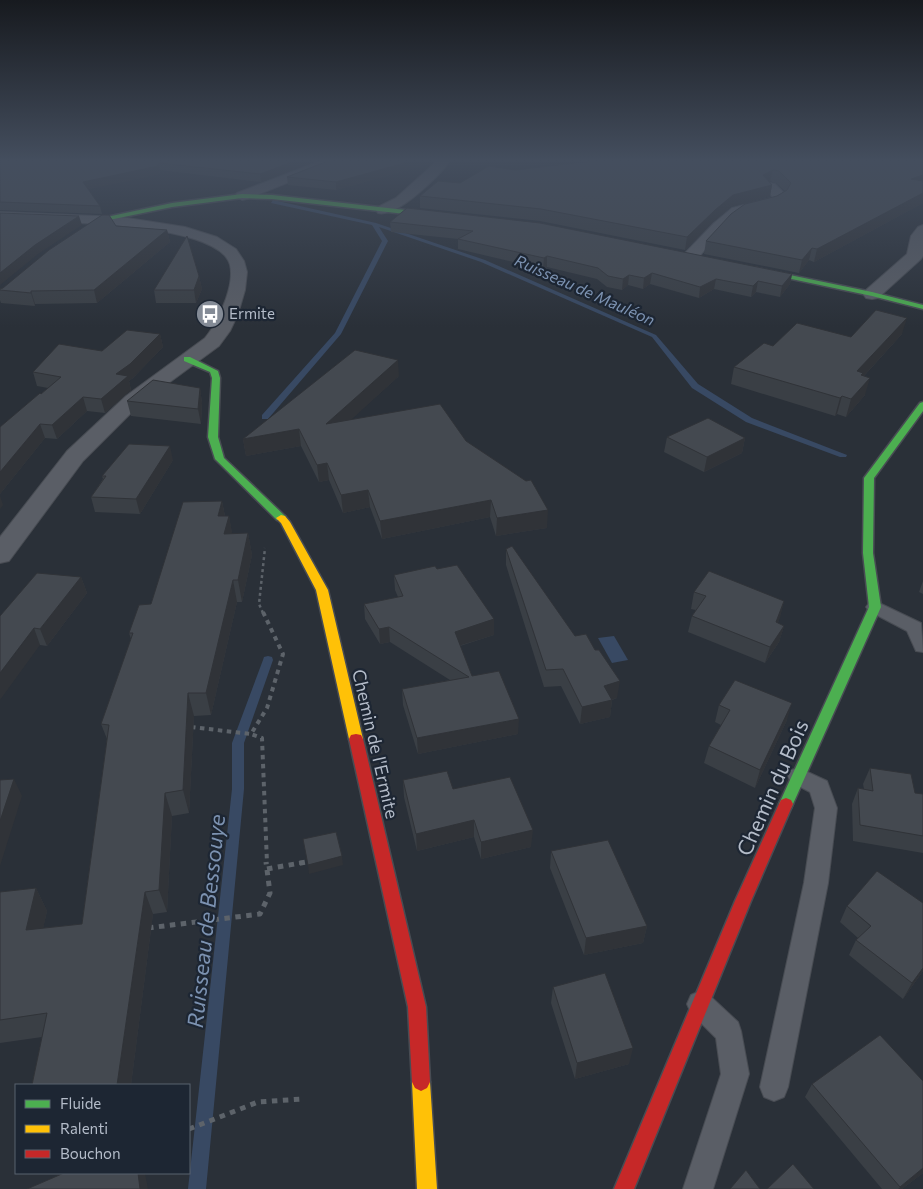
<svg xmlns="http://www.w3.org/2000/svg" width="923" height="1189" font-family="Commissioner,sans-serif">
	<rect width="100%" height="100%" fill="#2a3038"/>
	<!-- water -->
	<path fill="#384963" d="M 614,636 L 628,660 L 612,663 L 598,638 Z"/>
	<g fill="none" stroke-linecap="round" stroke-linejoin="round">
		<!-- stream -->
		<path fill="#384963" fill-rule="evenodd" d="M 273,200 L 376,223 L 485,260 L 656,335 L 698,384 L 752,418 L 847,455 L 846,457 L 840,457 L 746,422 L 692,388 L 652,337 L 481,262 L 379,227 L 388,241 L 341,334 L 268,419 L 262,419 L 262,415 L 335,333 L 382,241 L 372,225 L 271,203 Z
			M 268,656 L 272,657 L 273,660 L 244,743 L 244,789 L 206,1189 L 188,1189 L 232,789 L 232,743 L 263,660 L 264,657 Z"/>
		<defs>
			<path id="lane" d="M 875,601 L 921,623 L 923,652 L 916,651 L 907,631 L 869,611 L 866,607 L 869,603 Z
				M 799,768 L 827,781 L 837,808 L 828,883 L 788,1087 L 784,1097 L 774,1101 L 764,1097 L 760,1087 L 804,883 L 815,808 L 810,792 L 791,782 L 788,776 L 791,770 Z
				M 700,991 L 709,995 L 738,1022 L 741,1031 L 749,1074 L 713,1189 L 683,1189 L 721,1074 L 716,1038 L 691,1013 L 687,1004 L 691,995 Z"/>
			<path id="street" d="M 320,161 L 336,161 L 334,164 L 247,199 L 242,200 L 235,196 L 237,193 Z
				M 437,161 L 450,161 C 439,176 397,218 378,213 L 376,210 L 378,207 L 396,198 Z
				M 770,183 L 775,184 L 787,196 C 776,211 764,207 748,211 C 731,216 709,246 697,259 L 685,259 L 683,256 L 685,253 L 714,223 L 732,208 L 771,198 L 772,196 L 763,187 Z
				M 0,212 L 121,217 L 185,227 L 217,237 L 236,249 L 244,261 L 247,272 L 245,290 L 238,314 L 230,331 L 219,346 L 140,404 L 83,461 L 9,561 L 0,563 L 0,537 L 67,451 L 126,396 L 205,338 C 218,323 241,275 226,257 C 197,221 46,222 0,220 Z
				M 923,225 L 923,256 L 921,259 L 878,298 L 872,299 L 866,298 L 863,294 L 866,290 L 907,254 L 911,236 L 918,227 Z"/>
			<path id="fast" d="M 242,194 L 272,195 L 441,214 L 444,216 L 441,218 L 272,199 L 242,198 L 172,207 L 104,221 L 81,236 L 76,235 L 102,218 L 172,203 Z
				M 756,268 L 872,292 L 923,305 L 923,309 L 872,296 L 754,271 L 754,269 Z
				M 184,357 L 190,357 L 218,371 L 220,378 L 218,437 L 224,458 L 285,516 L 286,518 L 285,520 L 277,520 L 215,459 L 208,437 L 212,378 L 210,372 L 184,361 Z
				M 923,402 L 923,411 L 874,478 L 873,553 L 881,607 L 793,804 L 791,808 L 786,810 L 781,808 L 779,804 L 869,607 L 863,553 L 864,478 L 920,403 Z"/>
			<path id="slow" d="M 281,515 L 285,516 L 290,522 L 328,590 L 363,739 L 361,743 L 356,744 L 351,743 L 349,739 L 316,590 L 281,523 L 276,518 Z
				M 421,1073 L 427,1076 L 430,1082 L 437,1189 L 417,1189 L 412,1082 L 415,1076 Z"/>
			<path id="jam" d="M 356,734 L 361,735 L 363,739 L 426,1007 L 430,1082 L 427,1088 L 421,1091 L 415,1088 L 412,1082 L 408,1007 L 349,739 L 351,735 Z
				M 786,798 L 791,800 L 793,804 L 751,901 L 634,1189 L 614,1189 L 735,901 L 779,804 L 781,800 Z"/>
		</defs>
		<!-- lane casing -->
		<use href="#lane" stroke="#484c53" stroke-width="2"/>
		<!-- street casing -->
		<use href="#street" stroke="#484c53" stroke-width="2"/>
		<!-- fast casing -->
		<use href="#fast" stroke="#484c53" stroke-width="3"/>
		<!-- slow casing -->
		<use href="#slow" stroke="#484c53" stroke-width="3"/>
		<!-- jam casing -->
		<use href="#jam" stroke="#484c53" stroke-width="3"/>
		<!-- path-far2 -->
		<path stroke="#5d636a" stroke-width="2.5" stroke-dasharray="3 3" stroke-linecap="butt" d="M 263,613 L 259,604 L 265,548"/>
		<!-- path-far1 -->
		<path stroke="#5d636a" stroke-width="4" stroke-dasharray="4.5 4.5" stroke-linecap="butt" d="M 263,612 L 283,654 L 267,708 L 251,734 L 262,738 L 267,863
			M 191,727 L 251,734
			M 299,863 L 307,862"/>
		<!-- path -->
		<path stroke="#5d636a" stroke-width="5" stroke-dasharray="5.5 5.5" stroke-linecap="butt" d="M 267,869 L 306,862
			M 148,928 L 260,914 L 270,893 L 266,862
			M 189,1129 L 258,1102 L 302,1099"/>
		<!-- lane -->
		<use href="#lane" fill="#5a5e66" fill-rule="evenodd"/>
		<!-- street -->
		<use href="#street" fill="#5a5e66" fill-rule="evenodd"/>
		<!-- fast -->
		<use href="#fast" fill="#4caf50" fill-rule="evenodd"/>
		<!-- slow -->
		<use href="#slow" fill="#ffc107" fill-rule="evenodd"/>
		<!-- jam -->
		<use href="#jam" fill="#c62828" fill-rule="evenodd"/>
	</g>
	<!-- wall -->
	<path fill="#3a3f45" d="M 0,161 L 316,161 L 261,182 L 160,170 L 159,174 L 88,189 L 100,206 L 102,214 L 0,210 Z
		M 328,161 L 435,161 L 432,163 L 336,190 L 288,185 L 287,177 Z
		M 577,161 L 923,161 L 923,203 L 814,262 L 809,260 L 799,273 L 704,254 L 706,241 L 785,191 L 776,183 L 770,181 L 769,182 L 772,185 L 770,196 L 731,207 L 713,222 L 685,250 L 540,221 L 420,208 L 420,196 L 460,183 L 515,170 L 577,162 Z
		M 407,208 L 792,274 L 790,284 L 780,297 L 756,292 L 751,297 L 714,289 L 699,298 L 650,284 L 643,289 L 628,285 L 622,290 L 607,287 L 597,279 L 547,267 L 543,269 L 458,249 L 458,239 L 391,232 L 390,222 Z
		M 116,226 L 167,230 L 170,242 L 97,303 L 35,304 L 35,306 L 1,303 L 0,300 L 0,289 L 3,288 Z
		M 199,276 L 202,289 L 196,303 L 156,303 L 154,290 Z
		M 160,334 L 163,347 L 133,378 L 129,381 L 131,390 L 105,413 L 87,411 L 57,439 L 45,438 L 0,494 L 0,427 L 48,388 L 37,386 L 33,372 Z
		M 902,334 L 864,376 L 865,395 L 846,417 L 837,414 L 835,416 L 731,384 L 734,367 L 773,346 L 851,337 Z
		M 399,376 L 351,419 L 466,441 L 547,528 L 496,536 L 490,517 L 382,539 L 370,507 L 343,513 L 329,480 L 319,482 L 301,446 L 246,456 L 243,439 Z
		M 200,388 L 202,403 L 201,424 L 131,416 L 127,401 Z
		M 667,437 L 745,438 L 742,453 L 704,472 L 664,452 Z
		M 173,460 L 140,514 L 95,512 L 91,497 L 103,479 L 102,476 Z
		M 222,501 L 225,516 L 229,516 L 232,534 L 248,533 L 252,555 L 242,602 L 237,602 L 211,715 L 194,716 L 189,813 L 172,816 L 167,912 L 153,914 L 131,1085 L 32,1085 L 42,1037 L 0,1043 L 0,892 L 36,888 L 47,911 L 43,928 L 82,924 L 107,739 L 101,724 L 131,639 L 129,633 L 151,604 Z
		M 506,549 L 617,698 L 612,700 L 610,717 L 580,724 L 561,686 L 544,687 L 506,565 Z
		M 437,569 L 494,635 L 460,646 L 472,676 L 518,734 L 418,754 L 403,705 L 402,689 L 450,680 L 390,642 L 380,644 L 365,619 L 364,604 L 398,597 L 395,590 L 394,575 Z
		M 81,577 L 87,593 L 47,646 L 40,645 L 0,616 Z
		M 923,581 L 923,594 L 919,592 Z
		M 694,592 L 784,601 L 778,623 L 784,626 L 779,642 L 765,663 L 688,632 L 692,616 L 696,610 L 691,609 Z
		M 719,705 L 787,720 L 755,788 L 704,763 L 709,746 L 721,725 L 715,722 Z
		M 870,768 L 915,793 L 923,794 L 923,853 L 853,841 L 852,804 L 858,788 L 864,789 L 863,784 Z
		M 403,780 L 453,789 L 531,847 L 481,859 L 474,837 L 417,851 L 404,797 Z
		M 551,851 L 647,926 L 643,943 L 584,955 L 550,868 Z
		M 847,906 L 923,971 L 903,999 L 849,955 L 856,940 L 858,938 L 840,922 Z
		M 553,987 L 629,1064 L 575,1079 L 551,1003 Z
		M 923,1081 L 923,1173 L 902,1189 L 882,1189 L 805,1097 L 812,1084 Z"/>
	<!-- shaded-wall -->
	<path fill="#303338" d="M 295,161 L 316,161 L 261,182 L 260,174 Z
		M 412,161 L 435,161 L 432,163 L 336,190 L 336,182 Z
		M 159,163 L 160,170 L 159,174 L 85,190 L 83,182 Z
		M 773,170 L 770,181 L 761,187 L 763,175 Z
		M 923,175 L 923,185 L 911,179 Z
		M 772,185 L 770,196 L 731,207 L 713,222 L 685,250 L 687,237 L 715,210 L 733,195 Z
		M 923,193 L 923,203 L 814,262 L 817,249 Z
		M 79,216 L 82,225 L 38,254 L 0,285 L 0,273 L 35,245 Z
		M 167,230 L 170,242 L 97,303 L 94,290 Z
		M 812,248 L 809,260 L 799,273 L 802,260 Z
		M 547,256 L 547,267 L 543,269 L 544,258 Z
		M 652,273 L 650,284 L 643,289 L 644,278 Z
		M 792,274 L 790,284 L 780,297 L 782,286 Z
		M 629,275 L 628,285 L 622,290 L 623,279 Z
		M 199,276 L 202,289 L 196,303 L 194,290 Z
		M 716,279 L 714,289 L 699,298 L 700,287 Z
		M 758,281 L 756,292 L 751,297 L 753,286 Z
		M 31,291 L 35,304 L 35,306 L 31,293 Z
		M 907,318 L 902,334 L 861,379 L 857,371 Z
		M 160,334 L 163,347 L 133,378 L 129,381 L 131,390 L 105,413 L 101,399 L 116,374 Z
		M 398,360 L 399,376 L 328,441 L 326,424 Z
		M 870,378 L 865,395 L 846,417 L 851,399 Z
		M 200,388 L 202,403 L 201,424 L 198,409 Z
		M 842,396 L 837,414 L 835,416 L 840,398 Z
		M 83,397 L 87,411 L 57,439 L 52,425 Z
		M 40,424 L 45,438 L 0,494 L 0,472 Z
		M 299,429 L 301,446 L 246,456 L 243,439 Z
		M 745,438 L 742,453 L 704,472 L 707,457 Z
		M 170,446 L 173,460 L 140,514 L 136,499 Z
		M 327,463 L 329,480 L 319,482 L 317,465 Z
		M 368,490 L 370,507 L 343,513 L 341,495 Z
		M 0,496 L 3,505 L 0,509 Z
		M 491,500 L 490,517 L 382,539 L 380,521 Z
		M 222,501 L 226,522 L 218,516 Z
		M 548,510 L 547,528 L 496,536 L 497,518 Z
		M 229,516 L 233,538 L 224,534 Z
		M 248,533 L 252,555 L 242,602 L 238,580 Z
		M 81,577 L 87,593 L 47,646 L 40,629 Z
		M 233,580 L 237,602 L 211,715 L 206,693 Z
		M 784,601 L 780,618 L 771,639 L 776,622 Z
		M 494,619 L 494,635 L 455,647 L 455,632 Z
		M 784,626 L 779,642 L 765,663 L 770,647 Z
		M 389,627 L 390,642 L 380,644 L 379,629 Z
		M 34,628 L 40,645 L 0,700 L 0,673 Z
		M 620,681 L 617,698 L 607,701 L 612,700 L 610,717 L 580,724 L 582,707 L 604,686 Z
		M 188,693 L 194,716 L 189,813 L 183,790 Z
		M 792,703 L 787,720 L 755,788 L 760,770 Z
		M 519,719 L 518,734 L 418,754 L 417,738 Z
		M 14,779 L 22,796 L 0,866 L 0,821 Z
		M 165,793 L 172,816 L 167,912 L 159,890 Z
		M 474,820 L 474,837 L 417,851 L 416,834 Z
		M 533,830 L 531,847 L 481,859 L 481,842 Z
		M 342,856 L 343,865 L 309,874 L 308,865 Z
		M 36,888 L 47,911 L 38,952 L 26,930 Z
		M 145,892 L 153,914 L 131,1085 L 117,1085 Z
		M 647,926 L 643,943 L 584,955 L 586,938 Z
		M 923,968 L 923,971 L 903,999 L 912,983 Z
		M 633,1048 L 629,1064 L 575,1079 L 577,1063 Z
		M 923,1168 L 923,1173 L 902,1189 L 898,1189 Z
		M 138,1173 L 145,1173 L 148,1189 L 140,1189 Z"/>
	<!-- building -->
	<path fill="#444950" stroke="#303338" d="M 0,161 L 295,161 L 260,174 L 159,163 L 158,166 L 83,182 L 100,206 L 0,202 Z
		M 328,161 L 412,161 L 336,182 L 287,177 Z
		M 592,161 L 923,161 L 923,175 L 911,179 L 923,181 L 923,193 L 817,249 L 812,248 L 802,260 L 706,241 L 731,214 L 745,204 L 777,196 L 787,190 L 791,183 L 779,171 L 773,170 L 763,175 L 772,185 L 733,195 L 715,210 L 687,237 L 541,209 L 420,196 L 438,181 L 460,183 L 489,166 L 515,170 Z
		M 407,208 L 540,223 L 792,274 L 782,286 L 758,281 L 753,286 L 716,279 L 700,287 L 652,273 L 644,278 L 629,275 L 623,279 L 608,276 L 598,268 L 547,256 L 544,258 L 458,239 L 473,231 L 390,222 Z
		M 0,213 L 79,216 L 35,245 L 0,273 Z
		M 102,215 L 109,215 L 116,226 L 167,230 L 94,290 L 31,291 L 31,293 L 0,290 L 0,289 L 3,288 L 49,250 Z
		M 187,236 L 199,276 L 194,290 L 154,290 Z
		M 876,310 L 907,318 L 857,371 L 863,373 L 861,375 L 870,378 L 851,399 L 842,396 L 840,398 L 734,367 L 764,343 L 773,346 L 797,323 L 851,337 Z
		M 127,330 L 160,334 L 130,364 L 116,374 L 128,376 L 101,399 L 83,397 L 52,425 L 40,424 L 0,472 L 0,427 L 40,393 L 41,394 L 61,377 L 33,372 L 59,344 L 102,351 Z
		M 355,350 L 398,360 L 326,424 L 440,404 L 466,441 L 526,481 L 531,480 L 548,510 L 497,518 L 491,500 L 380,521 L 368,490 L 341,495 L 327,463 L 317,465 L 299,429 L 243,439 Z
		M 153,380 L 200,388 L 198,409 L 127,401 Z
		M 708,418 L 745,438 L 707,457 L 667,437 Z
		M 129,444 L 170,446 L 136,499 L 91,497 L 106,476 L 102,476 Z
		M 222,501 L 218,516 L 229,516 L 224,534 L 248,533 L 238,580 L 233,580 L 206,693 L 188,693 L 183,790 L 165,793 L 159,890 L 145,892 L 117,1085 L 32,1085 L 47,1013 L 0,1020 L 0,892 L 36,888 L 26,930 L 82,924 L 109,725 L 101,724 L 133,633 L 129,633 L 139,605 L 151,604 L 183,502 Z
		M 512,546 L 575,636 L 586,634 L 595,650 L 599,650 L 620,681 L 604,686 L 612,700 L 582,707 L 563,669 L 546,670 L 506,549 Z
		M 457,565 L 494,619 L 455,632 L 472,676 L 499,671 L 519,719 L 417,738 L 402,689 L 469,677 L 389,627 L 379,629 L 364,604 L 403,596 L 394,575 L 435,566 L 437,569 Z
		M 709,571 L 784,601 L 776,622 L 784,626 L 770,647 L 692,616 L 706,596 L 694,592 Z
		M 37,573 L 81,577 L 40,629 L 34,628 L 0,673 L 0,616 Z
		M 735,680 L 792,703 L 760,770 L 709,746 L 730,710 L 719,705 Z
		M 870,768 L 911,774 L 915,793 L 923,794 L 923,836 L 860,825 L 858,788 L 873,791 Z
		M 447,771 L 453,789 L 510,777 L 533,830 L 481,842 L 474,820 L 416,834 L 403,780 Z
		M 14,779 L 0,821 L 0,780 Z
		M 336,832 L 342,856 L 308,865 L 303,839 Z
		M 608,840 L 647,926 L 586,938 L 551,851 Z
		M 877,871 L 923,903 L 923,968 L 912,983 L 856,940 L 871,926 L 847,906 Z
		M 605,973 L 633,1048 L 577,1063 L 553,987 Z
		M 880,1035 L 923,1081 L 923,1168 L 900,1187 L 812,1084 Z
		M 793,1164 L 814,1189 L 767,1189 Z
		M 746,1170 L 760,1189 L 730,1189 Z
		M 64,1173 L 138,1173 L 140,1189 L 27,1189 Z"/>
	<!-- sky -->
	<linearGradient id="sky" x2="0" y2="1"><stop stop-color="#171a1f"/><stop offset="0.49" stop-color="#444e5e"/><stop offset="1" stop-color="#444e5e" stop-opacity="0"/></linearGradient>
	<rect width="923" height="327" fill="url(#sky)"/>
	<!-- icons -->
	<defs>
		<symbol id="bus-disc" viewBox="-11 -11 22 22"><circle r="9.5" fill="#848b96" stroke="#1d2633"/><path d="M-5-6H5V4H4V6H2V4H-2V6H-4V4H-5ZM-3.5-4V0h7V-4ZM-3.5 1.2v1.5H-2V1.2ZM2 1.2v1.5H3.5V1.2Z" fill="#fff"/></symbol>
	</defs>
	<g fill-rule="evenodd">
		<use href="#bus-disc" x="194" y="298" width="32" height="32"/>
	</g>
	<g text-anchor="middle" stroke-width="4.5" stroke-linejoin="round" paint-order="stroke">
		<!-- far-poi labels -->
		<g font-size="15" fill="#b4bcc9" stroke="#1d2633" text-anchor="start">
			<text x="229" y="319">Ermite</text>
		</g>
		<!-- far-water labels -->
		<g font-size="16" font-style="italic" fill="#7c92b1" stroke="#1d2633">
			<text transform="translate(585 290) rotate(24)" y="6">Ruisseau de Mauléon</text>
		</g>
		<!-- street labels -->
		<g font-size="18" fill="#b4bcc9" stroke="#1d2633">
			<text transform="translate(375 744) rotate(77)" y="6">Chemin de l'Ermite</text>
		</g>
		<!-- near-street labels -->
		<g font-size="21" fill="#b4bcc9" stroke="#1d2633">
			<text transform="translate(773 788) rotate(-66)" y="7">Chemin du Bois</text>
		</g>
		<!-- near-water labels -->
		<g font-size="22" font-style="italic" fill="#7c92b1" stroke="#1d2633">
			<text transform="translate(206 921) rotate(-84)" y="8">Ruisseau de Bessouye</text>
		</g>
	</g>
	<!-- legend -->
	<rect x="15" y="1084" width="175" height="90" fill="#1d2633" stroke="#59626f"/>
	<rect x="25" y="1100" width="25" height="8" fill="#4caf50" stroke="#59626f"/>
	<text x="60" y="1109" font-size="15" fill="#b4bcc9">Fluide</text>
	<rect x="25" y="1125" width="25" height="8" fill="#ffc107" stroke="#59626f"/>
	<text x="60" y="1134" font-size="15" fill="#b4bcc9">Ralenti</text>
	<rect x="25" y="1150" width="25" height="8" fill="#c62828" stroke="#59626f"/>
	<text x="60" y="1159" font-size="15" fill="#b4bcc9">Bouchon</text>
</svg>
